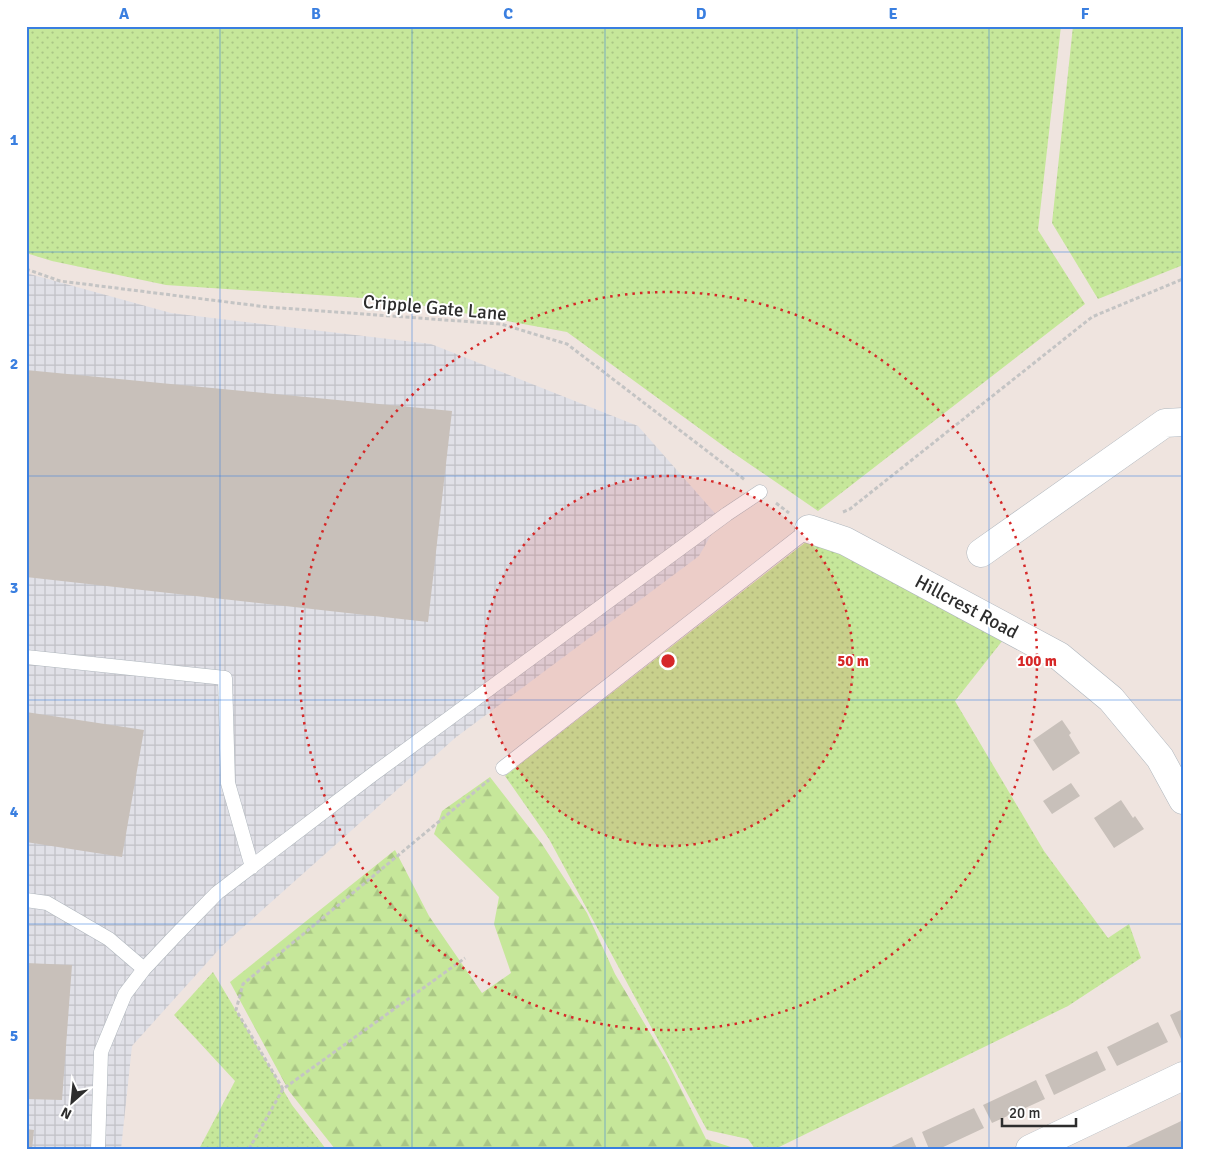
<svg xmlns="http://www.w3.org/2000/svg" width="1209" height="1175" font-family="Signika,sans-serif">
	<defs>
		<pattern id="industrial-grid" width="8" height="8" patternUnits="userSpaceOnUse" patternTransform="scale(1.25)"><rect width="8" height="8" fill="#e0e0e7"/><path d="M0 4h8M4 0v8" fill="none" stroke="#c0c0c6"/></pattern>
		<pattern id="grass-dots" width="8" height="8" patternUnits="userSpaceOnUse" patternTransform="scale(1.25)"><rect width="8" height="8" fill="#c6e79a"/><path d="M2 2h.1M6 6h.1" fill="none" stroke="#aac685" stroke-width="1.8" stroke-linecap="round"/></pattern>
		<pattern id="forest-firs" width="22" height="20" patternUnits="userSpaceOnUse" patternTransform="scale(1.25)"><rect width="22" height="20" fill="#c6e79a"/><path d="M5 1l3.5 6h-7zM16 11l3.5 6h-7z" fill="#aac685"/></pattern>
	</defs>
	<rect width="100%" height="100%" fill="#efe4df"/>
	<!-- industrial -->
	<path fill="url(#industrial-grid)" d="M 26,273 L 171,313 L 431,344 L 638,426 L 720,519 L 699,556 L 455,738 L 222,946 L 132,1046 L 121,1149 L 26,1149 Z"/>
	<!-- grass -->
	<path fill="url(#grass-dots)" d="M 26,26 L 1061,26 L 1038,230 L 1085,304 L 818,511 L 729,450 L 567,332 L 392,300 L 166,285 L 52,261 L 26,253 Z
		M 1073,26 L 1183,26 L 1183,265 L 1098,299 L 1052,223 Z
		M 806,542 L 854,558 L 1003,640 L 955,701 L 1044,851 L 1108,938 L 1129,924 L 1141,958 L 1068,1006 L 775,1149 L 755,1149 L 748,1139 L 707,1130 L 549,839 L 505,776 Z
		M 213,972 L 292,1105 L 326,1149 L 199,1149 L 235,1081 L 174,1015 Z"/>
	<!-- forest -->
	<path fill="url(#forest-firs)" d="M 490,777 L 542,844 L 587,913 L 615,974 L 668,1063 L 706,1139 L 737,1149 L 335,1149 L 289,1091 L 230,982 L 395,850 L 429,916 L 482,993 L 511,973 L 494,924 L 499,897 L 434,834 L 442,811 Z"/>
	<!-- building -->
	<path fill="#c8c0ba" d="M 26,370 L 452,411 L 428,622 L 26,577 Z
		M 26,712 L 144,730 L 122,857 L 26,842 Z
		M 1062,720 L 1071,733 L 1069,735 L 1080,753 L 1053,771 L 1033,740 Z
		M 1071,783 L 1080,796 L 1052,814 L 1043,801 Z
		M 1121,800 L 1133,818 L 1135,816 L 1144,829 L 1114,848 L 1094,818 Z
		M 26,963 L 72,965 L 62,1100 L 26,1099 Z
		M 1183,1009 L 1183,1038 L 1181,1039 L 1170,1015 Z
		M 1158,1022 L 1168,1042 L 1117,1066 L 1107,1047 Z
		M 1097,1051 L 1106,1070 L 1054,1095 L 1045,1075 Z
		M 1036,1080 L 1045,1099 L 992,1123 L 983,1105 Z
		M 974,1108 L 984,1128 L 939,1149 L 929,1149 L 922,1132 Z
		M 1183,1120 L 1183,1149 L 1122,1149 L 1177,1123 Z
		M 26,1129 L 34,1130 L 32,1149 L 26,1149 Z
		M 912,1137 L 917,1149 L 887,1149 Z"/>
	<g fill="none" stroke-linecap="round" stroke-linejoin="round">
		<defs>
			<path id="service" d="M 26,657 L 225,678 L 228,783 L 252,867
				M 503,768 L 809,529
				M 26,900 L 47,903 L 109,939 L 144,969
				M 98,1149 L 101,1052 L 125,994 L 144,969 L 174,937 L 217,893 L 372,775 L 727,514 L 760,492"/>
			<path id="minor" d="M 809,529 L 845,541 L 1059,656 L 1111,699 L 1160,758 L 1183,800
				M 981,553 L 1165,423 L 1183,422
				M 1030,1149 L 1183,1076"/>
		</defs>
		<!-- service casing -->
		<use href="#service" stroke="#afb6bd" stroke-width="15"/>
		<!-- minor casing -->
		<use href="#minor" stroke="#afb6bd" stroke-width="29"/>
		<!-- path -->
		<path stroke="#c4c4c4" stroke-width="3" stroke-dasharray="4 2.5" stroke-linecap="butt" d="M 26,269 L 60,281 L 267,307 L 501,324 L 567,344 L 745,480
			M 776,503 L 789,513
			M 843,512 L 850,509 L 1092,317 L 1183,279
			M 283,1089 L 236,1010 L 243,984 L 489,780
			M 249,1149 L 283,1089 L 465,958"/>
		<!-- service -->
		<use href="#service" stroke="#fff" stroke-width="14"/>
		<!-- minor -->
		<use href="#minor" stroke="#fff" stroke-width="28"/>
	</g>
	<!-- grid -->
	<path fill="none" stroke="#3a7fe0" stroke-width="1" stroke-opacity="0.55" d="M 220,26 L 220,1149M 412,26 L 412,1149M 605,26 L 605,1149M 797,26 L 797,1149M 989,26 L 989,1149M 26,252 L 1183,252M 26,476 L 1183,476M 26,700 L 1183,700M 26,924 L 1183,924"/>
	<!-- distance rings -->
	<circle cx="668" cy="661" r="185" fill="#d62828" fill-opacity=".12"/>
	<g fill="none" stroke="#d62828" stroke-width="2.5" stroke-dasharray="2.5 5">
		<circle cx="668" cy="661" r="185"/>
		<circle cx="668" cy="661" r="369"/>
	</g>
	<g text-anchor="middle" stroke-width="4" stroke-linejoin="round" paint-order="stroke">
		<!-- street labels -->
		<g font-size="19" fill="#2d2d2d" stroke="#fff">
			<text transform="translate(435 307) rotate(5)" y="7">Cripple Gate Lane</text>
			<text transform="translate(967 606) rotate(28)" y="7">Hillcrest Road</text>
		</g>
	</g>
	<circle cx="668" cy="661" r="8" fill="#d62828" stroke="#fff" stroke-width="2.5"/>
	<g font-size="15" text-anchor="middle" font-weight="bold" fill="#d62828" stroke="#fff" stroke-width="4" stroke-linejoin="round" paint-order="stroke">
		<text x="853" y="666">50 m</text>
		<text x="1037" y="666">100 m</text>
	</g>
	<!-- border -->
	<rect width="1209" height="1175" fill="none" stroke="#ffffff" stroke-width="55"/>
	<!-- north arrow -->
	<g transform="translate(72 1102) rotate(207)" stroke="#ffffff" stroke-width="4" paint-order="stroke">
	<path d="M0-4L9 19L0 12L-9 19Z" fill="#2d2d2d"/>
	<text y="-8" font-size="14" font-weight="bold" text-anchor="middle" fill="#2d2d2d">N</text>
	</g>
	<!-- scale -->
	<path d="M1002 1118v8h74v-8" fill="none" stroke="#2d2d2d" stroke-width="2.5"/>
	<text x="1009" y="1118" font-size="15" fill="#2d2d2d" stroke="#ffffff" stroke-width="4" paint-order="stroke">20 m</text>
	<rect x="28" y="28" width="1154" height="1120" fill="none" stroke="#3a7fe0" stroke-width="2"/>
	<g font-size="16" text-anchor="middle" font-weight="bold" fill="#3a7fe0">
		<text x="124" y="19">A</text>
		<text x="316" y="19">B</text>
		<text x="508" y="19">C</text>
		<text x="701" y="19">D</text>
		<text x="893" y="19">E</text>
		<text x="1085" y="19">F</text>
		<text x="14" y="145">1</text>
		<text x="14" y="369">2</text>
		<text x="14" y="593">3</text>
		<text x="14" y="817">4</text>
		<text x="14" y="1041">5</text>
	</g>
</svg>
